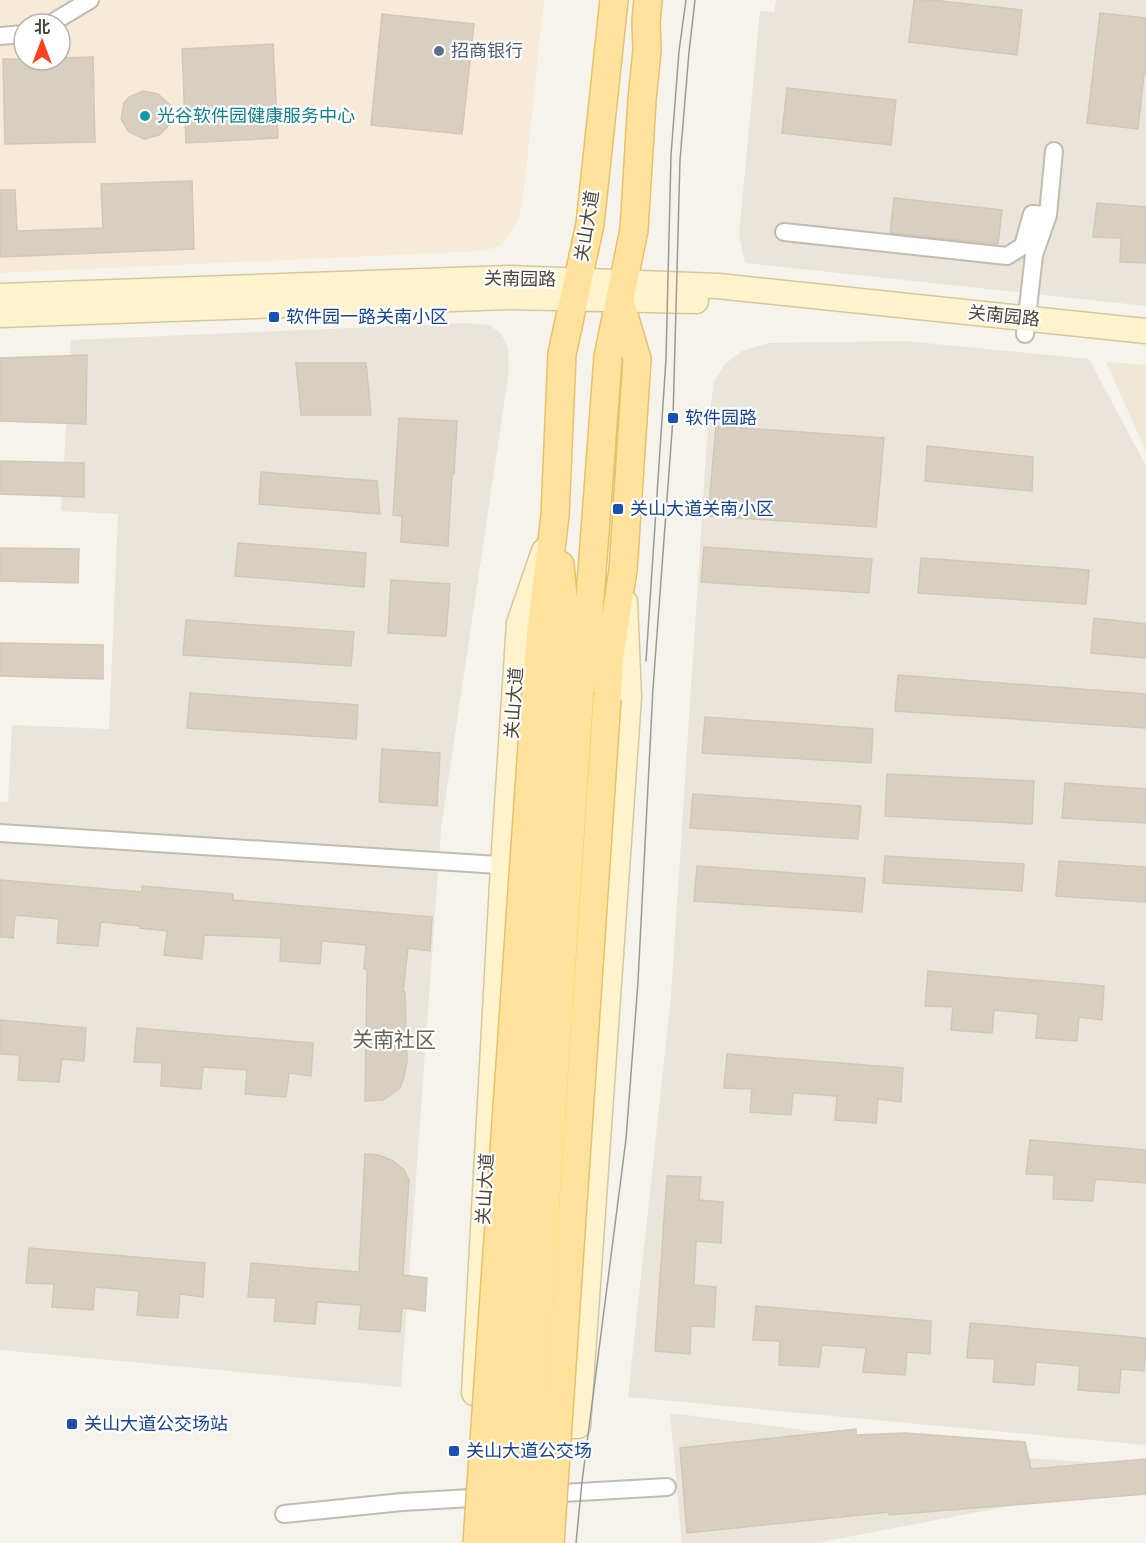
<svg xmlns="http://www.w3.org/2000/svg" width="1146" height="1543" font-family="Barlow,'Noto Sans SC',sans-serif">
	<rect width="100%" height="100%" fill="#f6f3ec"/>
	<!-- residential -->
	<path fill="#eae5da" d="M 776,0 L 1146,0 L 1146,306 L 745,263 L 739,235 L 760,11 L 774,12 Z
		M 468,323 L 490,325 L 502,335 L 508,348 L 509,371 L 441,829 L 401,1387 L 0,1350 L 0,802 L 8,802 L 12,725 L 109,729 L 118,514 L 61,511 L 71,340 Z
		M 905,341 L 1089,359 L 1146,466 L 1146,1445 L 628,1397 L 671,996 L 708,425 L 714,382 L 725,364 L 742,351 L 768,343 Z
		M 670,1413 L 1028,1458 L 1146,1466 L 1146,1480 L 816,1543 L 682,1543 Z"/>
	<!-- commercial -->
	<path fill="#f7ead8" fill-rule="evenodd" d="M 0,0 L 544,0 L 523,199 L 518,221 L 501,246 L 482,251 L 0,273 ZM 24,24 L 60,24 L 60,60 L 24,60 Z"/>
	<!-- education -->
	<path fill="#efe8d6" d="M 1106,362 L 1146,365 L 1146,451 L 1144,447 Z"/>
	<!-- building -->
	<path fill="#d8cfc1" stroke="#d3c7b4" stroke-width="1.5" d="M 914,0 L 932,0 L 1022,10 L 1017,55 L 909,42 Z
		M 1100,13 L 1146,18 L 1146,74 L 1144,74 L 1138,129 L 1087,123 Z
		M 382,14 L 474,24 L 462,134 L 371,125 Z
		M 273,44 L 278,138 L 186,143 L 182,49 Z
		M 93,57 L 95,142 L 5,144 L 3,59 L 60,60 L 60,58 Z
		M 787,88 L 896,100 L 891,145 L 782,133 Z
		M 143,91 L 158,94 L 180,114 L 159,135 L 144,139 L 129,132 L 121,119 L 124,103 L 129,97 Z
		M 192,181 L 194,249 L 0,257 L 0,190 L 15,190 L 17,231 L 103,228 L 101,184 Z
		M 894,198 L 1002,210 L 998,244 L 890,233 Z
		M 1097,203 L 1146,207 L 1146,263 L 1120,262 L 1121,238 L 1093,237 Z
		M 87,355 L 86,424 L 0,421 L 0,358 Z
		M 296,363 L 366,363 L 371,415 L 301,415 Z
		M 399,418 L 457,421 L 454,474 L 452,474 L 448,546 L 401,542 L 402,516 L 393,515 Z
		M 716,426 L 884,438 L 876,527 L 708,516 Z
		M 927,446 L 1033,457 L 1032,491 L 925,481 Z
		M 0,461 L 84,463 L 84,497 L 0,494 Z
		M 261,472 L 377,481 L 380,514 L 259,504 Z
		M 238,543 L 366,553 L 364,587 L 235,576 Z
		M 704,547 L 872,559 L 869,593 L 701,582 Z
		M 0,548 L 79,549 L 78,583 L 0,581 Z
		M 921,558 L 1089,570 L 1086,604 L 918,593 Z
		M 391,580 L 450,584 L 446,636 L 388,633 Z
		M 1094,618 L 1146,624 L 1146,658 L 1091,653 Z
		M 186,620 L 354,632 L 351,666 L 183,655 Z
		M 0,643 L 103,645 L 103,679 L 0,676 Z
		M 898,675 L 1146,694 L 1146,728 L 895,711 Z
		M 190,693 L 358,705 L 356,739 L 187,728 Z
		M 705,717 L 873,729 L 871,763 L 702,753 Z
		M 382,749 L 440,753 L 437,806 L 379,802 Z
		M 887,774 L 1034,781 L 1032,824 L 885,816 Z
		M 1065,783 L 1146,789 L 1146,823 L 1062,818 Z
		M 693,794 L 861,806 L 858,839 L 690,828 Z
		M 885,856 L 1024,864 L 1022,891 L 883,883 Z
		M 1059,861 L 1146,867 L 1146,902 L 1056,896 Z
		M 697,866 L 865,878 L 862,912 L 694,901 Z
		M 0,880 L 142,892 L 142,886 L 233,894 L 233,900 L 432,917 L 430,951 L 408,948 L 403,992 L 405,992 L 407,1062 L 404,1077 L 400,1088 L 383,1100 L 365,1101 L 367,969 L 364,969 L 366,945 L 322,941 L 320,964 L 280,961 L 281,938 L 204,935 L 202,959 L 164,955 L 167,931 L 140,928 L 140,926 L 101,922 L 98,946 L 57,943 L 59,919 L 15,915 L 13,938 L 0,937 Z
		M 928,971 L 1104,986 L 1102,1020 L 1079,1017 L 1077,1041 L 1036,1038 L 1038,1014 L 994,1010 L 992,1033 L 951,1030 L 953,1007 L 925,1006 Z
		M 0,1020 L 86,1028 L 84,1061 L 62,1059 L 59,1082 L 18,1080 L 20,1055 L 0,1054 Z
		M 137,1028 L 313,1043 L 311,1076 L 289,1073 L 286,1097 L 245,1094 L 247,1070 L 203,1067 L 201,1089 L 161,1086 L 162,1063 L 134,1062 Z
		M 727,1054 L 903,1068 L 901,1102 L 878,1099 L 876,1123 L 835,1120 L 837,1096 L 793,1093 L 791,1115 L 750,1112 L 752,1089 L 724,1088 Z
		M 1030,1140 L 1146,1150 L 1146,1183 L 1095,1179 L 1093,1201 L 1053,1199 L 1054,1175 L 1026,1174 Z
		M 365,1154 L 379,1155 L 393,1161 L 404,1170 L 409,1180 L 403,1275 L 427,1278 L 425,1311 L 402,1308 L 400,1332 L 359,1329 L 361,1305 L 317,1302 L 315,1324 L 274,1321 L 276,1298 L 248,1297 L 251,1263 L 359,1272 Z
		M 667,1176 L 701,1177 L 699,1200 L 723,1202 L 721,1243 L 696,1241 L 694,1285 L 716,1287 L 714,1327 L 691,1326 L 690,1354 L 655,1351 Z
		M 29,1248 L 205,1263 L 203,1297 L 180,1294 L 178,1318 L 137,1315 L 139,1291 L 95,1287 L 93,1310 L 52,1307 L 54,1284 L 26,1283 Z
		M 756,1306 L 931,1321 L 930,1354 L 907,1352 L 905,1375 L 863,1372 L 866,1348 L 822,1345 L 819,1367 L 779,1365 L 780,1341 L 753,1340 Z
		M 970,1323 L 1146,1338 L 1144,1371 L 1121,1369 L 1119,1393 L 1078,1390 L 1080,1366 L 1036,1362 L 1034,1385 L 993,1382 L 995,1359 L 967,1358 Z
		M 856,1429 L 856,1435 L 905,1433 L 1025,1442 L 1031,1469 L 1146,1459 L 1146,1494 L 889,1515 L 889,1512 L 687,1533 L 680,1448 Z"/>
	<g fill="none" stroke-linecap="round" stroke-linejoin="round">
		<defs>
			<path id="street" d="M 50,24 L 90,0
				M 0,36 L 24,34
				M 784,232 L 1007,256 L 1023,246 L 1032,214 L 1048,215
				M 1025,334 L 1034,255 L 1048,215 L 1054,151
				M 0,833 L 514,866
				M 545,1494 L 667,1487
				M 284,1514 L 402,1502 L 489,1497"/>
			<path id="secondary" d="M 0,296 L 509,278 L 718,286 L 1146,331
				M 0,315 L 509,297 L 696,301
				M 474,1393 L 503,866 L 519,623 L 544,551
				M 538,1426 L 578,1426 L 629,697 L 625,602"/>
			<path id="primary" d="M 560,565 L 566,628 L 561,690
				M 536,688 L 541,629 L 555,516 L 562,354 L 590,224 L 614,0
				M 580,691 L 588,625 L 608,357 L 634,230 L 642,100 L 647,50 L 646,21 L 648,0
				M 607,699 L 610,655 L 623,570 L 637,359 L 620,302"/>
		</defs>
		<!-- street casing -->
		<use href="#street" stroke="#c2bbae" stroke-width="20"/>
		<!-- secondary casing -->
		<use href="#secondary" stroke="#d6c79b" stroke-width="27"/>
		<!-- primary casing -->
		<use href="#primary" stroke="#e6c16a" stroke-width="30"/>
		<!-- street -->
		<use href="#street" stroke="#fff" stroke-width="16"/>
		<!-- secondary -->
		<use href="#secondary" stroke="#fff3cd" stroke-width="24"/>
		<!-- primary -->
		<use href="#primary" stroke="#ffe39c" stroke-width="27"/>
		<!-- tram -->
		<path stroke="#9a9a9a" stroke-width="1.5" d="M 646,661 L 666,359 L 671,155 L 679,51 L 686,0
			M 576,1543 L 582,1482 L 626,1139 L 638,982 L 653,688 L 673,418 L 680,160 L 689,52 L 695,0"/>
		<defs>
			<path id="primary-bridge" d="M 477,1543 L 536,688
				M 503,1543 L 561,690
				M 523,1543 L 580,691
				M 550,1543 L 607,699"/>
		</defs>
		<!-- primary-bridge casing -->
		<use href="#primary-bridge" stroke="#e6c16a" stroke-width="30" stroke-linecap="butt"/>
		<!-- primary-bridge -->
		<use href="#primary-bridge" stroke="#ffe39c" stroke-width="27"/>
	</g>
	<!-- markers -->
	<circle fill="#5c6f8a" stroke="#fff" stroke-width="2" cx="439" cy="51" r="6"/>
	<circle fill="#0f9aa8" stroke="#fff" stroke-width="2" cx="145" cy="116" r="6"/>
	<g fill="#1a4fb4" stroke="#fff" stroke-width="2">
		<rect x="268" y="311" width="12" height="12" rx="3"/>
		<rect x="667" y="412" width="12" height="12" rx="3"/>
		<rect x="612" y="503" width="12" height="12" rx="3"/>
		<rect x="66" y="1418" width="12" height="12" rx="3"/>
		<rect x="448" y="1445" width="12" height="12" rx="3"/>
	</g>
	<g text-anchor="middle" stroke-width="4.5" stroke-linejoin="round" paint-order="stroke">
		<!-- service labels -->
		<g font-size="18" fill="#4e5e75" stroke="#fff" text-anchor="start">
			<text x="451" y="57">招商银行</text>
		</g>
		<!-- culture labels -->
		<g font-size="18" fill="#0d838f" stroke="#fff" text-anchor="start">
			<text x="157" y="122">光谷软件园健康服务中心</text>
		</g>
		<!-- street labels -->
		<g font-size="18" fill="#4b4439" stroke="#fff">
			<text transform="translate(587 226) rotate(-81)" y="6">关山大道</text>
			<text transform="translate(520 279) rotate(1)" y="6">关南园路</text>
			<text transform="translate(1004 316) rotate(6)" y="6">关南园路</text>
			<text transform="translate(514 703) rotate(-86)" y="6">关山大道</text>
			<text transform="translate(485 1189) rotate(-87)" y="6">关山大道</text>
		</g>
		<!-- transit labels -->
		<g font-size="18" fill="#164399" stroke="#fff" text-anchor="start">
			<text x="286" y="323">软件园一路关南小区</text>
			<text x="685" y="424">软件园路</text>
			<text x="630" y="515">关山大道关南小区</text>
			<text x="84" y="1430">关山大道公交场站</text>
			<text x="466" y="1457">关山大道公交场</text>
		</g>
		<!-- quarter labels -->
		<g font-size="21" fill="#6e6250" stroke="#fff">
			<text x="394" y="1047">关南社区</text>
		</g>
	</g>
	<!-- north arrow -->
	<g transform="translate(42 42)"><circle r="28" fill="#ffffff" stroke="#b7b4b0" stroke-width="1.5"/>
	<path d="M0-4.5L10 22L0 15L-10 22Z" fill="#fc3f1d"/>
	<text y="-9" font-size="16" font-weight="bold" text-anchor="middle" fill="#4b4439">北</text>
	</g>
</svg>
